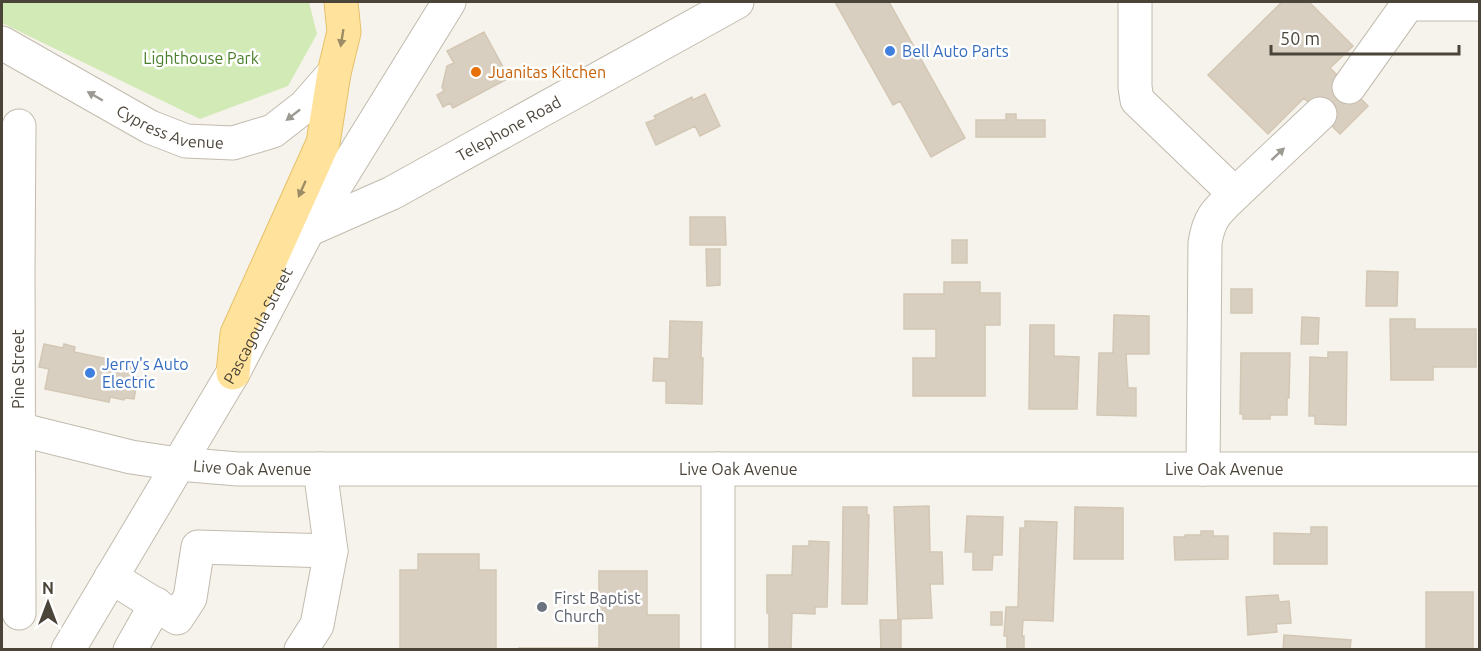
<svg xmlns="http://www.w3.org/2000/svg" width="1481" height="651" font-family="Ubuntu,sans-serif">
	<rect width="100%" height="100%" fill="#f6f3ec"/>
	<!-- green -->
	<path fill="#d2eab5" d="M 2,2 L 309,2 L 317,34 L 288,86 L 200,119 L 2,23 Z"/>
	<!-- building -->
	<path fill="#d8cfc1" stroke="#d3c7b4" stroke-width="1.5" d="M 835,2 L 889,2 L 965,138 L 931,157 L 900,101 L 893,105 Z
		M 1282,2 L 1309,2 L 1353,46 L 1330,68 L 1368,106 L 1340,134 L 1304,98 L 1268,134 L 1208,75 Z
		M 484,32 L 509,78 L 453,108 L 450,103 L 443,107 L 437,95 L 444,91 L 442,87 L 447,66 L 454,63 L 447,51 Z
		M 705,94 L 720,126 L 700,136 L 695,126 L 656,145 L 646,123 L 656,119 L 654,116 L 692,97 L 693,100 Z
		M 1006,114 L 1016,114 L 1016,120 L 1045,120 L 1045,137 L 976,137 L 976,120 L 1006,120 Z
		M 690,217 L 725,217 L 726,245 L 690,245 Z
		M 952,240 L 967,240 L 967,263 L 952,263 Z
		M 706,249 L 720,249 L 720,285 L 707,286 Z
		M 1367,271 L 1398,272 L 1397,306 L 1366,306 Z
		M 944,282 L 980,282 L 980,293 L 1000,293 L 1000,325 L 985,325 L 985,396 L 913,396 L 913,358 L 936,358 L 936,329 L 904,329 L 904,294 L 944,294 Z
		M 1231,289 L 1252,289 L 1252,313 L 1231,313 Z
		M 1114,315 L 1149,316 L 1149,354 L 1126,354 L 1128,388 L 1136,388 L 1136,416 L 1097,415 L 1099,353 L 1113,353 Z
		M 1302,317 L 1319,318 L 1318,344 L 1301,344 Z
		M 1390,319 L 1415,319 L 1415,329 L 1476,329 L 1476,367 L 1433,367 L 1433,380 L 1391,380 Z
		M 670,321 L 702,322 L 701,358 L 703,358 L 702,404 L 666,403 L 666,381 L 653,381 L 654,358 L 669,359 Z
		M 1030,325 L 1054,325 L 1054,356 L 1079,357 L 1077,409 L 1029,409 Z
		M 44,344 L 63,348 L 64,344 L 75,347 L 74,352 L 118,361 L 118,364 L 132,367 L 130,376 L 138,377 L 134,399 L 125,398 L 124,400 L 110,397 L 109,402 L 45,389 L 49,369 L 39,367 Z
		M 1328,352 L 1347,352 L 1346,425 L 1315,424 L 1315,416 L 1309,416 L 1310,357 L 1328,358 Z
		M 1241,353 L 1290,353 L 1289,398 L 1287,398 L 1287,415 L 1270,415 L 1270,419 L 1243,419 L 1243,414 L 1240,414 Z
		M 929,506 L 930,552 L 942,552 L 943,584 L 930,584 L 932,618 L 898,619 L 894,507 Z
		M 843,507 L 867,507 L 867,515 L 869,515 L 867,604 L 842,604 Z
		M 1075,507 L 1123,508 L 1123,559 L 1074,559 Z
		M 967,516 L 1003,517 L 1002,555 L 993,555 L 992,570 L 973,570 L 973,552 L 965,552 Z
		M 1025,521 L 1057,522 L 1053,621 L 1023,620 L 1022,636 L 1024,636 L 1024,650 L 1007,650 L 1007,636 L 1004,636 L 1006,607 L 1018,607 L 1020,528 L 1025,528 Z
		M 1311,527 L 1327,527 L 1327,564 L 1274,564 L 1274,533 L 1311,534 Z
		M 1201,531 L 1213,531 L 1213,536 L 1228,536 L 1228,559 L 1175,560 L 1174,537 L 1185,537 L 1185,535 L 1201,535 Z
		M 809,541 L 829,542 L 827,607 L 815,607 L 815,614 L 792,613 L 791,650 L 769,650 L 769,613 L 767,613 L 767,575 L 792,575 L 793,546 L 809,546 Z
		M 418,554 L 479,554 L 479,570 L 496,570 L 496,650 L 400,650 L 400,570 L 418,570 Z
		M 599,571 L 647,571 L 647,615 L 679,615 L 679,650 L 599,650 Z
		M 1426,592 L 1473,592 L 1473,650 L 1426,650 Z
		M 1278,595 L 1279,602 L 1289,601 L 1291,623 L 1276,624 L 1277,632 L 1248,635 L 1246,597 Z
		M 991,612 L 1002,612 L 1002,625 L 991,625 Z
		M 880,620 L 901,620 L 901,650 L 881,650 Z
		M 1284,635 L 1351,640 L 1350,650 L 1283,650 Z
		M 519,648 L 599,648 L 599,650 L 519,650 Z"/>
	<g fill="none" stroke-linecap="round" stroke-linejoin="round">
		<defs>
			<g id="minor">
				<path d="M 1135,2 L 1135,87 L 1137,100 L 1235,194 C 1217,211 1209,217 1205,243 L 1203,469"/>
				<path d="M 1408,2 L 1408,4 L 1480,4"/>
				<path id="s1" d="M 2,43 L 150,127 L 186,141 L 233,143 L 273,131 L 305,106 L 334,73"/>
				<path d="M 1349,87 L 1408,4"/>
				<path d="M 1235,194 L 1320,114"/>
				<path id="s2" d="M 308,230 L 392,193 L 737,2"/>
				<path id="s3" d="M 2,425 L 131,457 L 178,464 L 238,469 L 1480,469"/>
				<path d="M 111,577 L 177,618 L 190,598 L 198,547 L 331,551 L 320,469"/>
				<path d="M 19,613 L 18,269 L 19,126"/>
				<path id="s4" d="M 68,650 L 233,373 L 308,230 L 449,2"/>
				<path d="M 130,650 L 156,604"/>
				<path d="M 301,650 L 317,625 L 331,551"/>
				<path d="M 718,650 L 718,469"/>
			</g>
			<path id="major" d="M 233,373 L 237,334 L 323,143 L 334,73 L 344,32 L 341,2"/>
		</defs>
		<!-- minor casing -->
		<use href="#minor" stroke="#c2bbae" stroke-width="35"/>
		<!-- major casing -->
		<use href="#major" stroke="#e6c16a" stroke-width="35"/>
		<!-- minor -->
		<use href="#minor" stroke="#fff" stroke-width="33"/>
		<!-- major -->
		<use href="#major" stroke="#ffe39c" stroke-width="33"/>
	</g>
	<!-- one-way arrows -->
	<defs><path id="oneway-solid" d="M-6-.8H1V-3.2L6.5 0L1 3.2V.8H-6Z" transform="scale(1.5)"/></defs>
	<g fill="#9c8c66">
		<use href="#oneway-solid" transform="translate(342 38) rotate(99)"/>
		<use href="#oneway-solid" transform="translate(302 189) rotate(114)"/>
	</g>
	<g fill="#9c9892">
		<use href="#oneway-solid" transform="translate(95 96) rotate(-150)"/>
		<use href="#oneway-solid" transform="translate(293 115) rotate(142)"/>
		<use href="#oneway-solid" transform="translate(1278 154) rotate(-43)"/>
	</g>
	<!-- markers -->
	<g fill="#3f7fe0" stroke="#fff" stroke-width="2">
		<circle cx="890" cy="51" r="6"/>
		<circle cx="90" cy="373" r="6"/>
	</g>
	<circle fill="#e8710a" stroke="#fff" stroke-width="2" cx="476" cy="72" r="6"/>
	<circle fill="#6b7280" stroke="#fff" stroke-width="2" cx="542" cy="607" r="6"/>
	<g text-anchor="middle" stroke-width="5" stroke-linejoin="round" paint-order="stroke">
		<!-- shop labels -->
		<g font-size="16" fill="#366cbe" stroke="#fff" text-anchor="start">
			<text x="902" y="57">Bell Auto Parts</text>
			<text x="102" y="370">Jerry's Auto<tspan x="102" dy="18">Electric</tspan></text>
		</g>
		<!-- park labels -->
		<g font-size="16" fill="#4a7f2a" stroke="#fff">
			<text x="201" y="64">Lighthouse Park</text>
		</g>
		<!-- food labels -->
		<g font-size="16" fill="#c56008" stroke="#fff" text-anchor="start">
			<text x="488" y="78">Juanitas Kitchen</text>
		</g>
		<!-- street labels -->
		<g font-size="16" fill="#4b4439" stroke="#fff">
			<text dy="6" stroke="none"><textPath href="#s1" startOffset="190">Cypress Avenue</textPath></text>
			<text dy="6" stroke="none"><textPath href="#s2" startOffset="225">Telephone Road</textPath></text>
			<text dy="6" stroke="none"><textPath href="#s4" startOffset="376">Pascagoula Street</textPath></text>
			<text transform="translate(18 369) rotate(-90)" y="6">Pine Street</text>
			<text dy="6" stroke="none"><textPath href="#s3" startOffset="255">Live Oak Avenue</textPath></text>
			<text dy="6" stroke="none"><textPath href="#s3" startOffset="741">Live Oak Avenue</textPath></text>
			<text dy="6" stroke="none"><textPath href="#s3" startOffset="1227">Live Oak Avenue</textPath></text>
		</g>
		<!-- worship labels -->
		<g font-size="16" fill="#5b616d" stroke="#fff" text-anchor="start">
			<text x="554" y="604">First Baptist<tspan x="554" dy="18">Church</tspan></text>
		</g>
	</g>
	<!-- border -->
	<rect width="1481" height="651" fill="none" stroke="#4b4439" stroke-width="6"/>
	<!-- north arrow -->
	<g transform="translate(48 603)" stroke="#ffffff" stroke-width="4.5" paint-order="stroke">
	<path d="M0-4.5L10 22L0 15L-10 22Z" fill="#4b4439"/>
	<text y="-9" font-size="16" font-weight="bold" text-anchor="middle" fill="#4b4439">N</text>
	</g>
	<!-- scale -->
	<path d="M1271 45v9h188v-9" fill="none" stroke="#4b4439" stroke-width="3"/>
	<text x="1280" y="45" font-size="18" fill="#4b4439" stroke="#ffffff" stroke-width="4.5" paint-order="stroke">50 m</text>
</svg>
